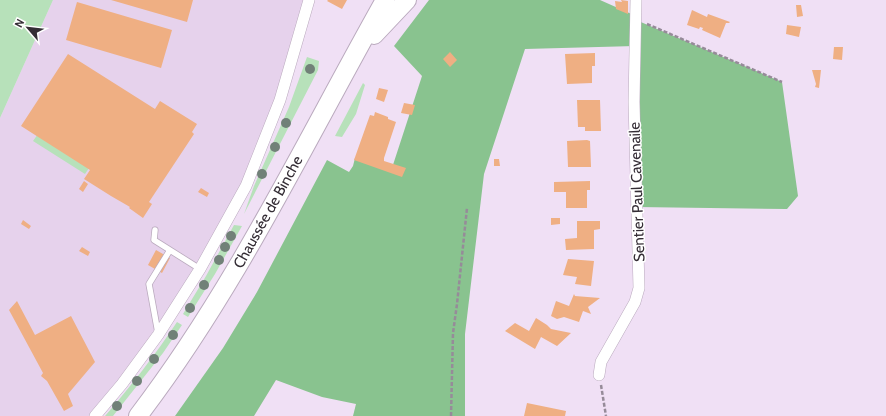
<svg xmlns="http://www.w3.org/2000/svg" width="886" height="416" font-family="Cabin,sans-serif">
	<rect width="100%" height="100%" fill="#f0e0f5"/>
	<!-- built -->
	<path fill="#e6d2ec" d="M 53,0 L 309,0 L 246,186 L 200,269 L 95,416 L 0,416 L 0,118 Z"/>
	<!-- green -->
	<path fill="#b7e1ba" d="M 0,0 L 53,0 L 0,118 Z
		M 307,57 L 319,61 L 318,70 L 244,214 L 254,186 L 289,107 Z
		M 363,83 L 365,85 L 356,114 L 342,137 L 335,136 Z
		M 38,134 L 89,168 L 85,174 L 33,141 Z
		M 234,225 L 242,226 L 215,274 L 188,317 L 183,314 L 206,276 Z
		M 177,322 L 182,325 L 163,353 L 113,416 L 105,416 C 131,386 155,355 177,322 Z"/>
	<!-- forest -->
	<path fill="#89c38f" d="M 429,0 L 600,0 L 636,16 L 636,20 L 782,82 L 798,196 L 787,209 L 637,207 L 635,46 L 525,49 L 484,174 L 465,334 L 465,416 L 353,416 L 356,404 L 322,397 L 276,380 L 254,416 L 175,416 L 223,348 L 257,292 L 327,160 L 349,172 L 353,166 L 355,158 L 391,171 L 422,76 L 394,46 Z"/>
	<!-- building -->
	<path fill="#efaf83" d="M 111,0 L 193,0 L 187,22 Z
		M 328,0 L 347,0 L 342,9 L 327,1 Z
		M 621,0 L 628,1 L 628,14 L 616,9 L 615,1 L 622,2 Z
		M 77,2 L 172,30 L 161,68 L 66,40 Z
		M 796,5 L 801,5 L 803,16 L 797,17 Z
		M 692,10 L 707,17 L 708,14 L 730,22 L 729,23 L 726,23 L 720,38 L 702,30 L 703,28 L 700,27 L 699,29 L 687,25 Z
		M 787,25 L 801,27 L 799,37 L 786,34 Z
		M 834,47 L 843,47 L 842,60 L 833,59 Z
		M 450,52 L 457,60 L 450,67 L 443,59 Z
		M 595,53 L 595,66 L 592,66 L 592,83 L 567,84 L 565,54 Z
		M 68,54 L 155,109 L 160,101 L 197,124 L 192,132 L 194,134 L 149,202 L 152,204 L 143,218 L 129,208 L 130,207 L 111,196 L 84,179 L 90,170 L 21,126 Z
		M 812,70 L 821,70 L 819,88 L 815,87 L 816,84 Z
		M 379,88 L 388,90 L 384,102 L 376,99 Z
		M 577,100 L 600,100 L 601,131 L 585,131 L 585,127 L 578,127 Z
		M 404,103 L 415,105 L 412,115 L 401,113 Z
		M 375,112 L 388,117 L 388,119 L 396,122 L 384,158 L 384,161 L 406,168 L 402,177 L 354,160 L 370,115 L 374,116 Z
		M 587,140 L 590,141 L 591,167 L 568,167 L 567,141 Z
		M 494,159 L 499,159 L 500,166 L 494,166 Z
		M 84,181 L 88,184 L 83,192 L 79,189 Z
		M 590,181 L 590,190 L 587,190 L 587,208 L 566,208 L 566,192 L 554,192 L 554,182 Z
		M 201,188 L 209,193 L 207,197 L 198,192 Z
		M 551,218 L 560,218 L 560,224 L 551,225 Z
		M 23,220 L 31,226 L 29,229 L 21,224 Z
		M 577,221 L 600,221 L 600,229 L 594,230 L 594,249 L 566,250 L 565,239 L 577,238 Z
		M 82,247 L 90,252 L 88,256 L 79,251 Z
		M 156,250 L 170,258 L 162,273 L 148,265 Z
		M 568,259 L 594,261 L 591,286 L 575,284 L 577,277 L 563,275 Z
		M 574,294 L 575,296 L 600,298 L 588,307 L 591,314 L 583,311 L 579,322 L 564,317 L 557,319 L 551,316 L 556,301 L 569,306 Z
		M 17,301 L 35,335 L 71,316 L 95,362 L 68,394 L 73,406 L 64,411 L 47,381 L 41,376 L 43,373 L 9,310 Z
		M 536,318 L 547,325 L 551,329 L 571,333 L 557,346 L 541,337 L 535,349 L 505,331 L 515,323 L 529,331 Z
		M 527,403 L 566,411 L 565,416 L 524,416 Z"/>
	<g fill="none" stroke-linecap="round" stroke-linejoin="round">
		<defs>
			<path id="service" d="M 155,230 L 154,240 L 200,269
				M 158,333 L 149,284 L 170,250"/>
			<path id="minor" d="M 599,375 L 601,362 L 635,302 L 639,288 L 634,102 L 636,0
				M 95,416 L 122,384 L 158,335 L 200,269 L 246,186 L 280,100 L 309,0"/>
			<path id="primary" d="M 374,35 L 407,0
				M 138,416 C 236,288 306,140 385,0"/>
		</defs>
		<!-- service casing -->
		<use href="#service" stroke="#baaabe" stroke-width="7"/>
		<!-- minor casing -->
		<use href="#minor" stroke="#baaabe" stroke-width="12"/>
		<!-- primary casing -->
		<use href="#primary" stroke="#baaabe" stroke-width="20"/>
		<!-- path -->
		<path stroke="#968b99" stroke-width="2.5" stroke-dasharray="4 2" stroke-linecap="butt" d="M 647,24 L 782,82
			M 601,385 L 606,416
			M 451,416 L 453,333 L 457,304 L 467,208"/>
		<!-- service -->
		<use href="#service" stroke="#fff" stroke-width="5.5"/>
		<!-- minor -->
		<use href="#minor" stroke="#fff" stroke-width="11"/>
		<!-- primary -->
		<use href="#primary" stroke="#fff" stroke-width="18"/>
	</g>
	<!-- trees -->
	<g fill="#718178">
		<circle cx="310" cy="69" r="5"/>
		<circle cx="286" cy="123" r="5"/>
		<circle cx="275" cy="147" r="5"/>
		<circle cx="262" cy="174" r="5"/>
		<circle cx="231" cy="236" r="5"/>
		<circle cx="225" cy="247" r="5"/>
		<circle cx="219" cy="260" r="5"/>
		<circle cx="204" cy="285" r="5"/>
		<circle cx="190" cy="308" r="5"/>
		<circle cx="173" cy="335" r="5"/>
		<circle cx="154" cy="359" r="5"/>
		<circle cx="137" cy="381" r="5"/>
		<circle cx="117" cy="406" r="5"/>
	</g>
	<g text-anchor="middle" stroke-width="3" stroke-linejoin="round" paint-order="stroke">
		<!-- street labels -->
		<g font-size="15" fill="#342d35" stroke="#fff">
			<text transform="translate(637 192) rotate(-92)" y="5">Sentier Paul Cavenaile</text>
			<text transform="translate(268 212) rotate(-61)" y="5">Chaussée de Binche</text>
		</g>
	</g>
	<!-- north arrow -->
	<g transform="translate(28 28) rotate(298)" stroke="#ffffff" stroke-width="3" paint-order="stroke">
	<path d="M0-3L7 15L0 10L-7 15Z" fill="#342d35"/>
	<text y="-6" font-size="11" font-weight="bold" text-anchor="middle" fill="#342d35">N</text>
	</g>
</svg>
